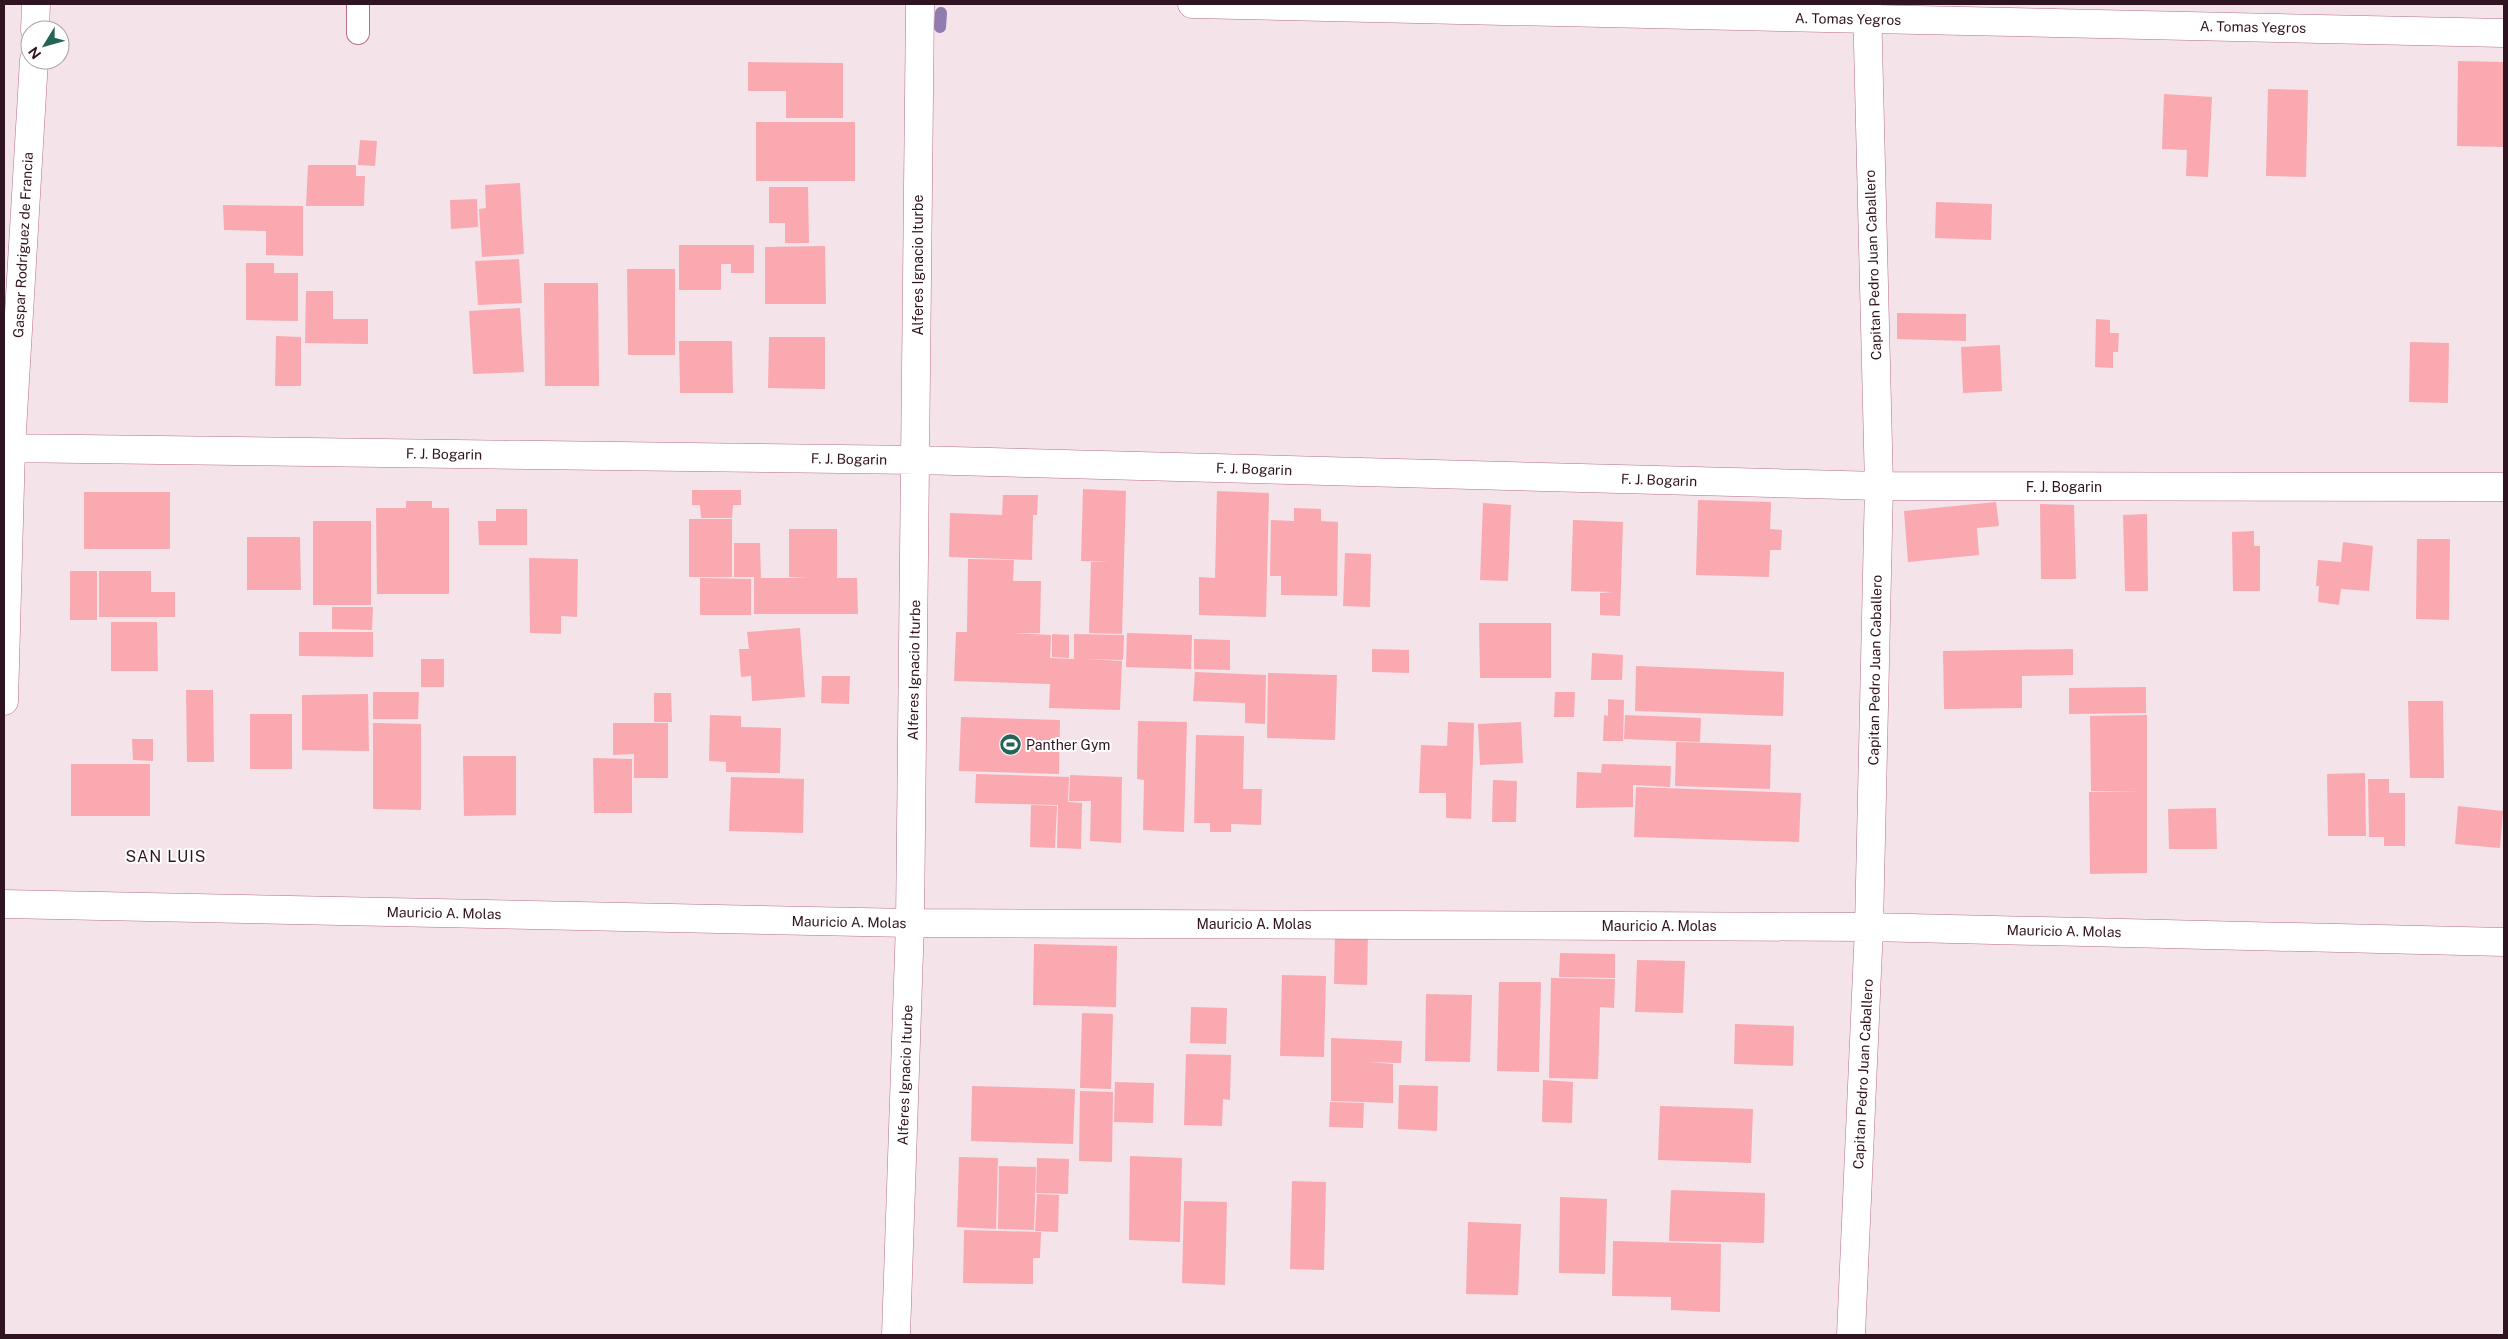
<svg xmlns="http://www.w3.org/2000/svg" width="2508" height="1339" font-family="'Public Sans',sans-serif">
	<rect width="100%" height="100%" fill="#f4e3e9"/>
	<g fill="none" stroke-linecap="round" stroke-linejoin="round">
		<!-- stream -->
		<path stroke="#907db0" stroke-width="12" d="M 940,27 L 941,13"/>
	</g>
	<!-- building -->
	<path fill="#faa9b0" d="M 2458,61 L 2504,62 L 2504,147 L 2457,146 Z
		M 748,62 L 843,63 L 843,118 L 786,118 L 786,91 L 748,91 Z
		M 2268,89 L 2308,90 L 2306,177 L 2266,176 Z
		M 2164,94 L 2212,97 L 2208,177 L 2186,176 L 2187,150 L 2162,149 Z
		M 756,122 L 855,122 L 855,181 L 756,181 Z
		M 360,140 L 377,141 L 375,166 L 358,165 Z
		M 308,165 L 356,165 L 356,176 L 365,176 L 364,206 L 306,206 Z
		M 520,183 L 524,254 L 482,257 L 479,209 L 486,208 L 485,185 Z
		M 769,187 L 808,187 L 809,243 L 785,243 L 785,223 L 769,223 Z
		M 477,199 L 478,227 L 451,229 L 450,200 Z
		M 1936,202 L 1992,204 L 1991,240 L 1935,238 Z
		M 223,205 L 303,206 L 303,256 L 266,255 L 266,231 L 224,230 Z
		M 679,245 L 754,245 L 754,273 L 731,273 L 731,264 L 721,264 L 721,290 L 679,290 Z
		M 825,246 L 826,304 L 765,304 L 765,247 Z
		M 519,259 L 522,303 L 478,305 L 475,261 Z
		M 246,263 L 274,263 L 274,273 L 298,273 L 298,321 L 246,320 Z
		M 627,269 L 675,269 L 675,355 L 628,355 Z
		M 544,283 L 598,283 L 599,386 L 545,386 Z
		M 306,291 L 333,291 L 333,319 L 368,319 L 368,344 L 305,343 Z
		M 520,308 L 524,372 L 473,374 L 469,311 Z
		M 1897,313 L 1966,314 L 1966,341 L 1897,339 Z
		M 2096,319 L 2110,320 L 2110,333 L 2119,333 L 2118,352 L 2113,352 L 2113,368 L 2095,367 Z
		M 276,336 L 301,337 L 301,386 L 275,386 Z
		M 769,337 L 825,337 L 825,389 L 768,388 Z
		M 679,341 L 732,341 L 733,393 L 680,393 Z
		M 2410,342 L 2449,343 L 2448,403 L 2409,402 Z
		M 2000,345 L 2002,391 L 1963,393 L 1961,347 Z
		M 1083,489 L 1126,491 L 1122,634 L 1089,633 L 1091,562 L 1111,562 L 1081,561 Z
		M 692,490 L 741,490 L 741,505 L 733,505 L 732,518 L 701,518 L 700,505 L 692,505 Z
		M 1217,491 L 1269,493 L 1266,617 L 1199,615 L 1199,577 L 1215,578 Z
		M 84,492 L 170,492 L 170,549 L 84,549 Z
		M 1003,495 L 1038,495 L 1037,515 L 1033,515 L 1032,560 L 949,557 L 950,513 L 1002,515 Z
		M 1698,500 L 1771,502 L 1770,529 L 1782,530 L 1781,550 L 1770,550 L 1769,577 L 1696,575 Z
		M 406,501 L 432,501 L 432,508 L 449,508 L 449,594 L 377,594 L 376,508 L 406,508 Z
		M 1996,502 L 1999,526 L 1977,528 L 1979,555 L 1908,562 L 1904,511 Z
		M 1483,503 L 1511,505 L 1508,581 L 1480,580 Z
		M 2040,504 L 2074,505 L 2076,579 L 2041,579 Z
		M 1294,508 L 1321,509 L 1321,521 L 1338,522 L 1337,596 L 1281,595 L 1281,576 L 1270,576 L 1271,520 L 1294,521 Z
		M 496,509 L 527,509 L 527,545 L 479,545 L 478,521 L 496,521 Z
		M 2147,514 L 2148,591 L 2125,591 L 2123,515 Z
		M 689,519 L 732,519 L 732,577 L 689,577 Z
		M 1573,520 L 1623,522 L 1620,616 L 1600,615 L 1600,593 L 1614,592 L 1571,591 Z
		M 313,521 L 371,521 L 371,605 L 313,605 Z
		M 789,529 L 837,529 L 837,578 L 857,578 L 858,614 L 754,614 L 754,577 L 734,577 L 734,543 L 760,543 L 761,578 L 808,578 L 789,577 Z
		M 2254,531 L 2254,546 L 2260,546 L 2260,591 L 2233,591 L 2232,532 Z
		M 247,537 L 300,537 L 301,590 L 247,590 Z
		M 2417,539 L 2450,539 L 2449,620 L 2416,619 Z
		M 2343,542 L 2373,546 L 2369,591 L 2341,589 L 2339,605 L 2318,602 L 2319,586 L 2316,586 L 2318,560 L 2341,562 Z
		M 1345,553 L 1371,554 L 1370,607 L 1343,606 Z
		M 529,558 L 578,559 L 577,617 L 561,616 L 561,634 L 530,633 Z
		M 968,559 L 1014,560 L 1013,581 L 1041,581 L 1040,633 L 1012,633 L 1051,635 L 1050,658 L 1074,659 L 1074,634 L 1124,635 L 1123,660 L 1086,659 L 1122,661 L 1120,710 L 1049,708 L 1050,684 L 954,681 L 956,632 L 967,632 Z
		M 70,571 L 97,571 L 97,620 L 70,620 Z
		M 99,571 L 151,571 L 151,592 L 175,592 L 175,617 L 99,617 Z
		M 700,578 L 751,579 L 751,615 L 700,615 Z
		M 332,607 L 373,607 L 372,630 L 332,629 Z
		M 111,622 L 157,622 L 158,671 L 111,671 Z
		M 1479,623 L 1551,623 L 1551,678 L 1480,678 Z
		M 800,628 L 805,697 L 752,701 L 751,676 L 741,677 L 739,649 L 749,649 L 747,632 Z
		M 299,632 L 373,632 L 373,657 L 299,656 Z
		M 1127,633 L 1192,635 L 1191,669 L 1126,667 Z
		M 1052,634 L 1069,635 L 1069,658 L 1052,657 Z
		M 1194,639 L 1230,640 L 1230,670 L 1194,669 Z
		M 1372,649 L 1409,650 L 1409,673 L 1372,672 Z
		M 2073,649 L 2073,675 L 2022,676 L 2022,708 L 1944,709 L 1943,651 Z
		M 1592,653 L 1623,655 L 1622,680 L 1591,680 Z
		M 421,659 L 444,659 L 444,687 L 421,687 Z
		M 1636,666 L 1784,672 L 1783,716 L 1635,711 Z
		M 1195,672 L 1266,675 L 1265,724 L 1245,723 L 1245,703 L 1193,701 Z
		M 1268,673 L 1337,675 L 1335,740 L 1267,738 Z
		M 822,676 L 850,676 L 849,704 L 821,703 Z
		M 2146,687 L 2146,713 L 2069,714 L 2069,688 Z
		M 186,690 L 213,690 L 214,762 L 187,762 Z
		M 373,692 L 419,692 L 418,719 L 373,719 Z
		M 1555,692 L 1575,692 L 1574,717 L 1554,717 Z
		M 654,693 L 671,693 L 672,722 L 654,722 Z
		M 368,694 L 369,751 L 302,750 L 302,695 Z
		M 1608,699 L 1624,700 L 1623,741 L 1603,741 L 1604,715 L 1608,716 Z
		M 2408,701 L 2443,701 L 2444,778 L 2410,778 Z
		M 250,714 L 292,714 L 292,769 L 250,769 Z
		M 710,715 L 741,716 L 741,727 L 781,728 L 780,773 L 726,772 L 726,762 L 709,761 Z
		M 1625,715 L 1701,718 L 1700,742 L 1624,739 Z
		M 2147,715 L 2147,873 L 2090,874 L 2089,792 L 2143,791 L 2091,791 L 2090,716 Z
		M 961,717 L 1060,720 L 1059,774 L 959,771 Z
		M 1138,721 L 1187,722 L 1184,832 L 1143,830 L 1144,780 L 1137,779 Z
		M 1448,722 L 1474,723 L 1471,819 L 1446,818 L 1446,793 L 1419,793 L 1421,745 L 1447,746 Z
		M 1521,722 L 1523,763 L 1480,765 L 1478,724 Z
		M 373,723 L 421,724 L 421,810 L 373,809 Z
		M 613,723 L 668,723 L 668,778 L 634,778 L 634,754 L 613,755 Z
		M 1196,735 L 1244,736 L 1243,789 L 1262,789 L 1261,825 L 1231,824 L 1231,832 L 1210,832 L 1210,823 L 1194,823 Z
		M 132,739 L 153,739 L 153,761 L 133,760 Z
		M 1676,742 L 1771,745 L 1770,789 L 1675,786 Z
		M 463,756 L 516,756 L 516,815 L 464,816 Z
		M 593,758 L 632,759 L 632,813 L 594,813 Z
		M 71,764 L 150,764 L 150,816 L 71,816 Z
		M 1602,764 L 1671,766 L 1670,787 L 1633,785 L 1633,807 L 1576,808 L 1577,772 L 1601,773 Z
		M 2365,773 L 2366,836 L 2328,836 L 2327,774 Z
		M 976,774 L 1069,777 L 1068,802 L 1082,803 L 1081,849 L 1057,848 L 1058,805 L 975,803 Z
		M 1070,775 L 1122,777 L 1121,843 L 1090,841 L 1091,801 L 1069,801 Z
		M 731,777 L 804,779 L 803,833 L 729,831 Z
		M 2368,779 L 2389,779 L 2389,793 L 2405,793 L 2405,846 L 2384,846 L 2384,837 L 2369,837 Z
		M 1493,780 L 1517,781 L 1516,822 L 1492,822 Z
		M 1636,787 L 1801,793 L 1799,842 L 1634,837 Z
		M 1031,805 L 1057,806 L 1055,848 L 1030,847 Z
		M 2458,806 L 2503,811 L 2500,848 L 2455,844 Z
		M 2216,808 L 2217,849 L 2169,849 L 2168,809 Z
		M 1335,933 L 1368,933 L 1367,985 L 1334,984 Z
		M 1034,944 L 1117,946 L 1116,1007 L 1033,1005 Z
		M 1560,953 L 1615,954 L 1615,978 L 1559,977 Z
		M 1637,960 L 1685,961 L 1683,1013 L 1635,1012 Z
		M 1282,975 L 1326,976 L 1324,1057 L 1280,1056 Z
		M 1551,978 L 1615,979 L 1614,1008 L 1600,1007 L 1598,1079 L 1549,1078 Z
		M 1499,982 L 1541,982 L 1539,1072 L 1497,1071 Z
		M 1426,994 L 1472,995 L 1470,1062 L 1425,1061 Z
		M 1191,1007 L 1227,1008 L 1226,1044 L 1190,1043 Z
		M 1082,1013 L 1113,1014 L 1111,1089 L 1080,1088 Z
		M 1735,1024 L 1794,1026 L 1793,1066 L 1734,1064 Z
		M 1331,1038 L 1402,1041 L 1401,1063 L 1370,1062 L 1393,1064 L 1393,1103 L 1331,1101 Z
		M 1186,1054 L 1231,1055 L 1230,1100 L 1223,1099 L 1222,1126 L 1184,1125 Z
		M 1543,1080 L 1573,1082 L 1572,1123 L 1542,1122 Z
		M 1115,1082 L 1154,1083 L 1153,1123 L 1114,1122 Z
		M 1399,1085 L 1438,1086 L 1437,1131 L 1398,1129 Z
		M 972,1086 L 1075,1089 L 1073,1144 L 971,1141 Z
		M 1080,1091 L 1113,1092 L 1112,1162 L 1079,1161 Z
		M 1330,1102 L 1364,1103 L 1363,1128 L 1329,1127 Z
		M 1660,1106 L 1753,1109 L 1751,1163 L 1658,1160 Z
		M 1130,1156 L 1182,1158 L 1180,1242 L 1129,1240 Z
		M 959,1157 L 998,1158 L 996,1229 L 957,1227 Z
		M 1037,1158 L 1069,1159 L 1068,1194 L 1036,1193 Z
		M 999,1166 L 1036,1167 L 1034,1230 L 998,1229 Z
		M 1292,1181 L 1326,1182 L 1324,1270 L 1290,1269 Z
		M 1671,1190 L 1765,1193 L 1764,1243 L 1669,1241 Z
		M 1037,1194 L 1059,1195 L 1058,1232 L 1035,1231 Z
		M 1560,1197 L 1607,1199 L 1605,1274 L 1559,1273 Z
		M 1184,1201 L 1227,1202 L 1225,1285 L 1182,1283 Z
		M 1468,1222 L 1521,1224 L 1518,1295 L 1466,1294 Z
		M 964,1230 L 1041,1232 L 1040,1258 L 1033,1258 L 1033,1284 L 963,1283 Z
		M 1613,1241 L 1721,1244 L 1720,1312 L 1671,1310 L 1671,1297 L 1612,1296 Z"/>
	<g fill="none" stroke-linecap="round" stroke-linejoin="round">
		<defs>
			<path id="service" d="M 358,33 L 358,4"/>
			<path id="minor" d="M 1192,4 L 2504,33
				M 35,30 L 36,4
				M 4,448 L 917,460 L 1879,486 L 2504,487
				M 4,701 L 11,448 L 34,60
				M 4,904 L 910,923 L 1869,927 L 2504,942
				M 896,1335 L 910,923 L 920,4
				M 1851,1335 L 1869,927 L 1879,486 L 1867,4"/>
		</defs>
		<!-- service casing -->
		<use href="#service" stroke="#b86d8c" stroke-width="24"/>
		<!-- minor casing -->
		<use href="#minor" stroke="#b86d8c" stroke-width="29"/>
		<!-- service -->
		<use href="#service" stroke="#fff" stroke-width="22"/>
		<!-- minor -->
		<use href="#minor" stroke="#fff" stroke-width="28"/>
	</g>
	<!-- icons -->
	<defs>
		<symbol id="stadium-disc" viewBox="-11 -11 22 22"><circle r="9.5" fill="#246655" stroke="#fff"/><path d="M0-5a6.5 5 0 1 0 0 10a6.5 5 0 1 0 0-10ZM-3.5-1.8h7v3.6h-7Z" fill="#fff"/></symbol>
	</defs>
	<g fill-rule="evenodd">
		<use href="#stadium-disc" x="998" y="732" width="25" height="25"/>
	</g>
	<g text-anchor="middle" stroke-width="4" stroke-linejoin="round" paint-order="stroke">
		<!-- street labels -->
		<g font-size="14" fill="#311421" stroke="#fff">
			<text transform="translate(1848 19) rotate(1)" y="5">A. Tomas Yegros</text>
			<text transform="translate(2253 27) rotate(1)" y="5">A. Tomas Yegros</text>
			<text transform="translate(23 245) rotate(-87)" y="5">Gaspar Rodriguez de Francia</text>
			<text transform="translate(918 265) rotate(-90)" y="5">Alferes Ignacio Iturbe</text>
			<text transform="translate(1873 265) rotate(-92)" y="5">Capitan Pedro Juan Caballero</text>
			<text transform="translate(444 454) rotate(1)" y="5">F. J. Bogarin</text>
			<text transform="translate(849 459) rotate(1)" y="5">F. J. Bogarin</text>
			<text transform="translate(1254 469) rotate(2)" y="5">F. J. Bogarin</text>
			<text transform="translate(1659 480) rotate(2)" y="5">F. J. Bogarin</text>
			<text x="2064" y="492">F. J. Bogarin</text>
			<text transform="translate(914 670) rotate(-89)" y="5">Alferes Ignacio Iturbe</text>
			<text transform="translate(1875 670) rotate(-89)" y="5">Capitan Pedro Juan Caballero</text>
			<text transform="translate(444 913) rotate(1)" y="5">Mauricio A. Molas</text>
			<text transform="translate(849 922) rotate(1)" y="5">Mauricio A. Molas</text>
			<text x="1254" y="929">Mauricio A. Molas</text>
			<text x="1659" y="931">Mauricio A. Molas</text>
			<text transform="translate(2064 931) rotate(1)" y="5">Mauricio A. Molas</text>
			<text transform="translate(1863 1074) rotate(-87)" y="5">Capitan Pedro Juan Caballero</text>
			<text transform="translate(905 1075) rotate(-88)" y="5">Alferes Ignacio Iturbe</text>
		</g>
		<!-- poi labels -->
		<g font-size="14" fill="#311421" stroke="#fff" text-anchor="start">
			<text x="1026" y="750">Panther Gym</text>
		</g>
		<!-- quarter labels -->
		<g font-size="16" letter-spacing="1" fill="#311421" stroke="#fff">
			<text x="166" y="862">SAN LUIS</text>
		</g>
	</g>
	<!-- border -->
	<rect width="2508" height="1339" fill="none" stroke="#311421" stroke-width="10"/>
	<!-- north arrow -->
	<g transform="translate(45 45) rotate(233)"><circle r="24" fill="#ffffff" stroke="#ada1a6"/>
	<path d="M0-4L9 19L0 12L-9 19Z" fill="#246655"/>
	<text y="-8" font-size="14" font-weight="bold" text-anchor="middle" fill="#311421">N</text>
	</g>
</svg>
